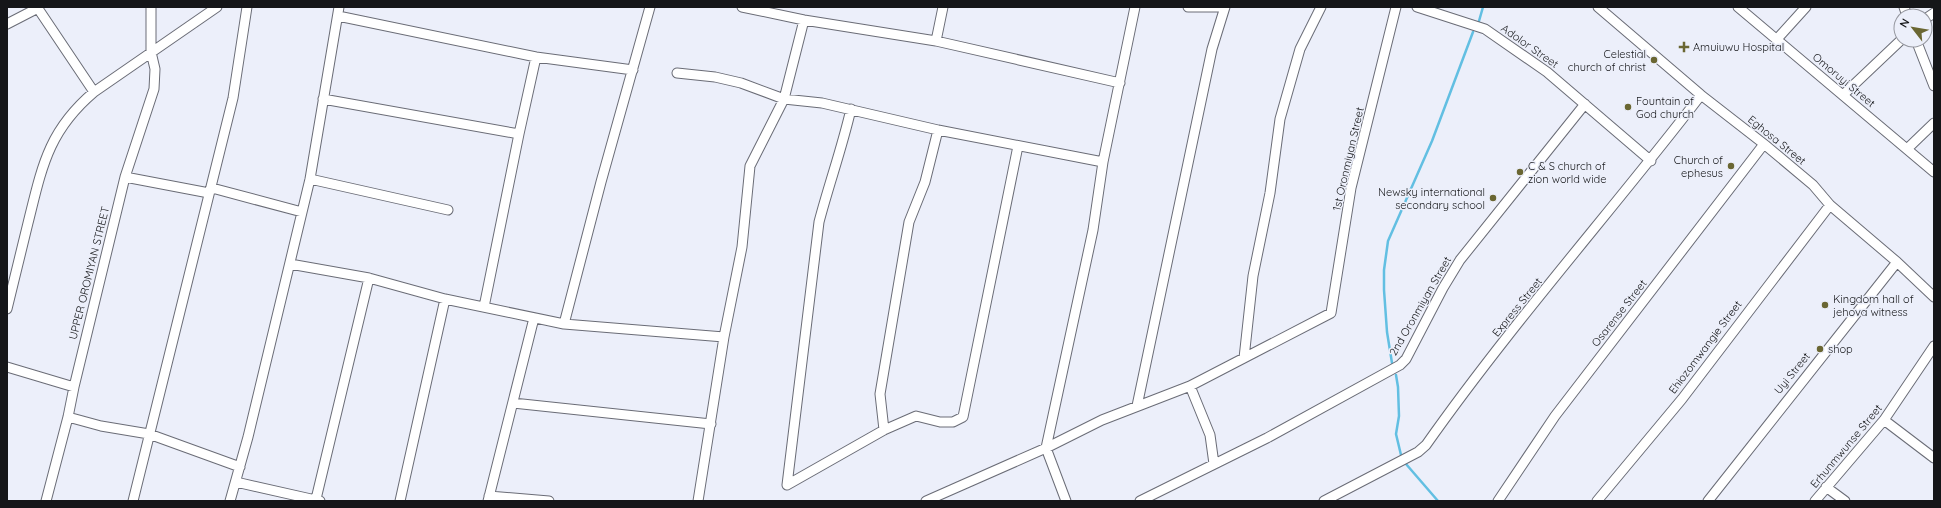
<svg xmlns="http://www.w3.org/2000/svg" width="1941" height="508" font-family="Quicksand,sans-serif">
	<rect width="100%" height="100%" fill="#eceffa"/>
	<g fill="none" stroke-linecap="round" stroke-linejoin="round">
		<!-- stream -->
		<path stroke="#62bfe2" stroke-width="2.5" d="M 1479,21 L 1483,7
			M 1392,363 L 1387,332 L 1384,290 L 1384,270 L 1388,241 L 1432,141 L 1473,32
			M 1396,375 L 1398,387 L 1399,416 L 1396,434 L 1401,455
			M 1406,464 L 1438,501"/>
		<defs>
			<path id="minor" d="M 37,7 L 94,92
				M 742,7 L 804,20 L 936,41 L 1120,83
				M 1188,7 L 1223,7
				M 1417,7 L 1485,29 L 1547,72 L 1651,161
				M 1598,7 L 1701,95 L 1764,144 L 1813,185 L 1830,205 L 1897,262 L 1934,297
				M 1738,7 L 1934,172
				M 1904,7 L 1907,16
				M 338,16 L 536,57 L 633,70
				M 1925,19 L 1934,13
				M 7,24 L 38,8
				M 1777,39 L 1806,7
				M 1916,40 L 1934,86
				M 936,41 L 943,7
				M 677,73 L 715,77 L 741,83 L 784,99 L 822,103 L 938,130 L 1103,162 L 1093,230 L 1046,448 L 1066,501
				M 1843,95 L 1901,40
				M 323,99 L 519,134
				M 1907,149 L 1934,123
				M 1103,162 L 1135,7
				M 125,177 L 209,193
				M 310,179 L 448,210
				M 212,188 L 302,212
				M 290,264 L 369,278 L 445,299 L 564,324 L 601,182 L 650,7
				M 484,307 L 519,134 L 536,57
				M 7,309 C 14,280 21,252 28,223 C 42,167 48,131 94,92 L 217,7
				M 564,324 L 724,337
				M 1244,358 L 1253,276 L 1270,193 L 1280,119 L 1300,49 L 1321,7
				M 7,367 L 74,387
				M 1190,386 L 1210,435 L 1214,464
				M 513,403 L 711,424
				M 1137,406 L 1212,49 L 1225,7
				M 68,417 L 101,426 L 149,434 L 240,467
				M 1884,420 L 1934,458
				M 884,430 L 880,394 L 909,222 L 925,182 L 938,130
				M 236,482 L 320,501
				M 787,485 L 884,430 L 916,416 L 940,422 L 953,422 L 963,417 L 1018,146
				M 787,485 L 819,222 C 829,184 842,148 851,109
				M 1826,487 L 1845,501
				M 489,496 L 549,501
				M 316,499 L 369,278
				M 46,501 L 68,417 L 74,387 L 125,177 L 154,89 L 155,69 L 151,52 L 151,7
				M 133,501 L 233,98 L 247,7
				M 230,501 L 248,437 L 310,179 L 339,7
				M 400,501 L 445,299
				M 488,501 L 534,318
				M 698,501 L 724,337 L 742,247 L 750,166 L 784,99 L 804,20
				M 926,501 L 1046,448 L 1102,420 L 1190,386 L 1331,313 L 1351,188 L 1396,7
				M 1140,501 L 1267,438 L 1400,365 L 1406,359 L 1443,288 L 1460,260 L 1585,104
				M 1324,501 L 1418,452 L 1426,445 C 1512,323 1611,212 1701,95
				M 1498,501 L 1555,416 L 1764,144
				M 1597,501 L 1682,399 L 1830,205
				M 1708,501 L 1897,262
				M 1815,501 L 1884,420 L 1934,346"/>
		</defs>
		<!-- minor casing -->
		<use href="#minor" stroke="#6a6c76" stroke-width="11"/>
		<!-- minor -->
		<use href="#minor" stroke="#fff" stroke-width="9"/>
	</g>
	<!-- markers -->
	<g fill="#6a6632" stroke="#eceffa" stroke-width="1.5">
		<path d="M1682 41h4v4h4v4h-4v4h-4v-4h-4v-4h4z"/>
		<circle cx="1654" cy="60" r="4"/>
		<circle cx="1628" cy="107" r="4"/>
		<circle cx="1731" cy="166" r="4"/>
		<circle cx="1520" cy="172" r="4"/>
		<circle cx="1493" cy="198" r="4"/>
		<circle cx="1825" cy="305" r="4"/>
		<circle cx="1820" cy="349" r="4"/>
	</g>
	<g text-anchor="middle" stroke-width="3" stroke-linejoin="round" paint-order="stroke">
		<!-- street labels -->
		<g font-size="11" fill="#151619" stroke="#eceffa">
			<text transform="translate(1530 46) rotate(35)" y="4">Adolor Street</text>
			<text transform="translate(1844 80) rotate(40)" y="4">Omoruyi Street</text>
			<text transform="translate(1777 140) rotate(39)" y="4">Eghosa Street</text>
			<text transform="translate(1348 159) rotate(-77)" y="4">1st Oronmiyan Street</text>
			<text transform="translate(89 273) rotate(-76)" y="4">UPPER OROMIYAN STREET</text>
			<text transform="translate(1420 306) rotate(-60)" y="4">2nd Oronmiyan Street</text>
			<text transform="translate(1517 307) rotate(-51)" y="4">Express Street</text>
			<text transform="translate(1619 313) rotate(-52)" y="4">Osarense Street</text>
			<text transform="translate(1705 347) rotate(-53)" y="4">Ehiozomwangie Street</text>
			<text transform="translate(1792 373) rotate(-51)" y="4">Uyi Street</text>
			<text transform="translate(1846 446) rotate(-50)" y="4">Erhunmwunse Street</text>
		</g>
		<!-- poi labels -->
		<g font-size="11" fill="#151619" stroke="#eceffa" text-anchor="start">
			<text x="1693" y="51">Amuiuwu Hospital</text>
			<text x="1646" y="58" text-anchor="end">Celestial<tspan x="1646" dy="13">church of christ</tspan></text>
			<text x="1636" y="105">Fountain of<tspan x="1636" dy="13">God church</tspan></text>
			<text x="1723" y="164" text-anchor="end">Church of<tspan x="1723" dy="13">ephesus</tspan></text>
			<text x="1528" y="170">C &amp; S church of<tspan x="1528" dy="13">zion world wide</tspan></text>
			<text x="1485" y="196" text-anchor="end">Newsky international<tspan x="1485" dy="13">secondary school</tspan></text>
			<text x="1833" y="303">Kingdom hall of<tspan x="1833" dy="13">jehova witness</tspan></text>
			<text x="1828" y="353">shop</text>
		</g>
	</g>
	<!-- border -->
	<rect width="1941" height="508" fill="none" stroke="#151619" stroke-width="16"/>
	<!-- north arrow -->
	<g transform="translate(1913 28) rotate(301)"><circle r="19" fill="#eceffa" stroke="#9698a0"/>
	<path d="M0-3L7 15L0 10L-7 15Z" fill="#6a6632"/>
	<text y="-6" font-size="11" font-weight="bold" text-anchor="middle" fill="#151619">N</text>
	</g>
</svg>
